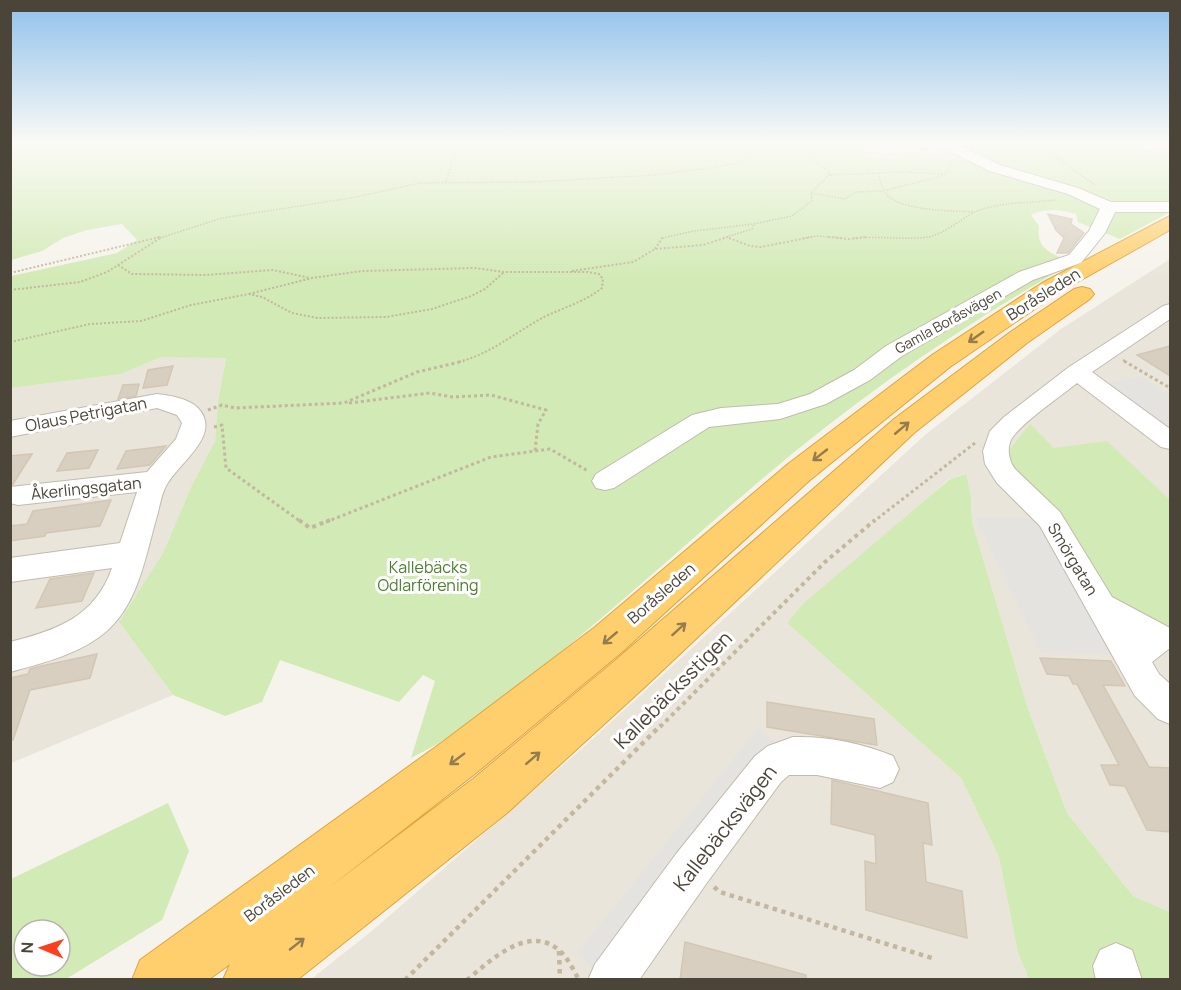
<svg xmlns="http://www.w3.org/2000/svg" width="1181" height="990" font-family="Manrope,sans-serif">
	<rect width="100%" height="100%" fill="#f6f3ec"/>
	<!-- residential -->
	<path fill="#eae5da" d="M 838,142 L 944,142 L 956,148 L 964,158 L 932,161 L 918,156 L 872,158 L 864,156 L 862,151 Z
		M 1170,259 L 1170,912 L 1133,896 L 1067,813 L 1028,709 L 972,522 L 971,497 L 965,474 L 949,479 L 787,623 L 961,778 L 999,857 L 1018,953 L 1029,979 L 310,980 L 373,930 L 585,746 L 925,435 L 1061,329 Z
		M 161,357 L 226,357 L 218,401 L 215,441 L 191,487 L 163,553 L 119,622 L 173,695 L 11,763 L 10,388 L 121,374 Z"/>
	<!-- green -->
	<path fill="#d2eab5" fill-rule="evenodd" d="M 10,142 L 838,142 L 863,151 L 864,156 C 876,159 888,160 901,158 L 900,155 L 912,155 L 932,161 L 964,158 L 956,148 L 944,142 L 1101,142 L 1165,152 L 1170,145 L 1170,212 L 1120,239 L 1078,222 L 1076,214 C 1061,210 1045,208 1031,215 L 1039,226 C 1035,251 1055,255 1074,262 C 964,324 858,397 762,479 C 689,541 619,605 545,665 C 503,699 459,735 411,758 L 435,681 L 423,675 L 399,702 L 280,660 L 262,702 L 225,716 L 173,695 L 119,622 L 163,553 L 191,487 L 215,441 L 218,401 L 226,358 L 161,357 L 121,374 L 11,388 L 11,276 L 117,253 L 137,240 L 122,224 L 87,230 L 63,238 L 42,251 L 11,260 Z
		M 1030,424 L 1054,448 L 1107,441 L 1170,500 L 1170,626 L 1165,626 L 1111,599 L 1026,489 L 1005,455 Z
		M 966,474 L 971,497 L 972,522 L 1028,709 L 1067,813 L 1133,896 L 1170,912 L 1170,979 L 1029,979 L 1018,953 L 999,857 L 961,778 L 787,623 L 804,603 L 950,479 Z
		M 168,803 L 189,851 L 162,920 L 66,979 L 11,979 L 11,879 ZM 24,930 L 60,930 L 60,966 L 24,966 Z"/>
	<!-- parking -->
	<path fill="#e5e3e0" d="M 1142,376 L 1170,396 L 1170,437 L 1102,385 Z
		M 975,517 L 1042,519 L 1121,655 L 1040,652 Z
		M 758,728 L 774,741 L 595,972 L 578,952 Z"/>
	<!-- building -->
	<path fill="#d8cfc1" stroke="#d3c7b4" stroke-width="1.5" d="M 1048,214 L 1072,219 L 1071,224 L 1084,233 L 1068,253 L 1057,253 L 1064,238 L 1056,230 Z
		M 1170,346 L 1170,376 L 1137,355 Z
		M 173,366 L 167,385 L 143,388 L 148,370 Z
		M 139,384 L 136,396 L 118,399 L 123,385 Z
		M 166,446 L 150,465 L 117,469 L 126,451 Z
		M 98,450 L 89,468 L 57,471 L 67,453 Z
		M 32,454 L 13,484 L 10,485 L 10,456 Z
		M 111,500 L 100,526 L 46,533 L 45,536 L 10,541 L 10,526 L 27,524 L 33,511 Z
		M 94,573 L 82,601 L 36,608 L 50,579 Z
		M 97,654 L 90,678 L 30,690 L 13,740 L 10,739 L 10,678 L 28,674 L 30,669 L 41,666 Z
		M 1040,658 L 1111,661 L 1125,686 L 1103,685 L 1149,767 L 1170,768 L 1170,832 L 1147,830 L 1125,786 L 1110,785 L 1101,765 L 1119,765 L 1077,684 L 1073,684 L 1069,676 L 1047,674 Z
		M 767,702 L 874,719 L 877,745 L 767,727 Z
		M 832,780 L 928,803 L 932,845 L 923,843 L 926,882 L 962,891 L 967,938 L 866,910 L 865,861 L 876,864 L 875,835 L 831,824 Z
		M 685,942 L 806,975 L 806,980 L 680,980 Z"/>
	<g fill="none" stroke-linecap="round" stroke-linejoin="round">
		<defs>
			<path id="minor" d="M 936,142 L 952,142 L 1000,165 L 1078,188 L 1111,202 L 1170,202 L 1170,212 L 1115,212 L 1105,233 L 1081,263 L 1033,280 L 902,356 L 870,380 L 826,404 L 780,419 L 709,427 L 614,488 L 605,490 L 596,488 L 592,481 L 596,474 L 692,415 L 721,408 L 778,404 L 810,394 L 854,370 L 886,346 L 1019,272 L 1069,255 L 1089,231 L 1100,209 L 1068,194 L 990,171 L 937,145 Z
				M 1170,304 L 1170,319 L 1092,372 L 1170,429 L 1170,449 L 1161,447 L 1077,383 C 1060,397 1024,421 1012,438 C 1006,448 1009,461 1015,469 L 1060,512 L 1112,597 L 1170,628 L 1170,648 L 1152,662 L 1159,674 L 1170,684 L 1170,724 L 1158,719 L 1135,696 L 1040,526 L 997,483 L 985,464 L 983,451 L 990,431 L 1004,417 L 1069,367 L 1163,306 Z
				M 157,394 C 174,396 201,400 205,421 C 210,443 175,468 166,486 C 161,495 160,506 157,516 C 146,554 139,600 110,628 C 84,653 44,663 10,672 L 10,642 C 57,630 95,617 112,568 L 10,582 L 10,558 L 120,543 L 137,492 L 18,505 L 10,503 L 10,487 L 147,472 L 176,439 L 182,423 L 177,415 L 157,408 L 10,437 L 10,421 Z
				M 793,737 C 826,736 862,743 893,756 L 899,769 L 893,782 L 880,788 L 817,775 L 789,775 L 781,782 L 706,884 L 639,980 L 588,980 L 595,964 L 676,854 L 755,756 L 768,746 Z
				M 1116,943 L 1132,950 L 1142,980 L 1096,980 L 1093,966 L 1100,950 Z"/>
			<path id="highway" d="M 1170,216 L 1170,230 L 1058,293 L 950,367 L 810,480 L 623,651 L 476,773 L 327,889 L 473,779 L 617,659 L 894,419 L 1009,333 L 1074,289 L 1082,287 L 1090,289 L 1094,294 L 1090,299 L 1027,343 L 914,433 L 647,685 L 507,813 L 297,980 L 223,980 L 230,964 L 208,980 L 132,980 L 140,960 L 444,741 L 595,627 L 788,464 L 932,355 L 1042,283 Z"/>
		</defs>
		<!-- minor casing -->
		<use href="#minor" stroke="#c2bbae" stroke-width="2"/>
		<!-- highway casing -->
		<use href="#highway" stroke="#e0a43c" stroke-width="2"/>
		<!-- path-far4 -->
		<path stroke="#c4b79f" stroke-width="1.5" stroke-dasharray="1.5 1.5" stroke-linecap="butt" d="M 1046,142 L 1053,155 L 1095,185
			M 921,149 L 931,150
			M 878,173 C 880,180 882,189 887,195 C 901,211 955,211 975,212
			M 830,175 L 902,172 L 943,174
			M 446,182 L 458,142
			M 811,193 L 845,199 L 856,192 L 883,191 L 938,177 L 945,174 L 952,163
			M 154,238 L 160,237
			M 160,238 L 222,218 L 351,198 L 420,183 L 533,182 L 655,175 L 703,169 L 734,164 L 751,156 L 758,149 L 778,142
			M 662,238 L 694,231 L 754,224
			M 723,238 L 752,229 L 754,224 L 792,216 L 812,201 L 811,193 L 829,175 L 829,171 L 813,160 L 809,153 L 814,148 L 804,142
			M 802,238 L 818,236 L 843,238
			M 854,238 C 878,236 905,240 928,237 C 945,234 963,217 977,211 C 1001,202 1030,203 1055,200"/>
		<!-- path-far3 -->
		<path stroke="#c4b79f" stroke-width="2" stroke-dasharray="2 2" stroke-linecap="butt" d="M 828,237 L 849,239 L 867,237
			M 729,238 L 750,246 L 761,247 L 812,237
			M 655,249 L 663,237
			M 118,265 L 132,274 L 205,275 L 273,270 L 310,278
			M 572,271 L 633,262 L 655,249 L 703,245 L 728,237
			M 10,273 L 160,237
			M 10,290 L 80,282 L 107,272 L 162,237
			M 249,294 L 312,278 L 362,271 L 475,268 L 504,272 L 588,272 L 599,274 L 603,279 L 602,288 C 584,302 565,307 544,317 C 516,332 489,355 458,362
			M 10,342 L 90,324 L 141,321 L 191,305 L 249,294 L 262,297 L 292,313 L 318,318 L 386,317 L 432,309 L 471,296 L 485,289 L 504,272
			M 1123,360 L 1127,362"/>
		<!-- path-far2 -->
		<path stroke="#c4b79f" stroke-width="3" stroke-dasharray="3 3" stroke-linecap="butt" d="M 1124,361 L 1170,388
			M 349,403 L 430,393 L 453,397 L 491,395 L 546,410 L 538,424 L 535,451
			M 208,410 L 222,405 L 235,408 L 344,403 L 417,372 L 464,361
			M 214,427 L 222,425 L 226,468 L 301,522
			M 326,522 L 491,457 L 550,449 L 588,471
			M 873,522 L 975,443"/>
		<!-- path-far1 -->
		<path stroke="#c4b79f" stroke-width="4" stroke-dasharray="4 4" stroke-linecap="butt" d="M 299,520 L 310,528 L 330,520
			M 660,727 L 825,562 L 875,520"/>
		<!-- path -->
		<path stroke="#c4b79f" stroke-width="4.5" stroke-dasharray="4.5 4.5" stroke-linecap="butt" d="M 714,887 L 720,892 L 935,959
			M 559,951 L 560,980
			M 405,980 L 661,725
			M 467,980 C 491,960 530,922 561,952 C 569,960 574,971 579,980"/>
		<!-- minor -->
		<use href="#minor" fill="#fff" fill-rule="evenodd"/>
		<!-- highway -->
		<use href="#highway" fill="#ffcf6e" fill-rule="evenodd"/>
	</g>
	<!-- one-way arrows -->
	<defs><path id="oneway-shaft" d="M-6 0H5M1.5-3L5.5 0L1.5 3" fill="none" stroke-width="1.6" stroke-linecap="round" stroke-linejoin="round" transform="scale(1.5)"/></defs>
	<g stroke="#937c4e">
		<use href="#oneway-shaft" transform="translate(976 337) rotate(145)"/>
		<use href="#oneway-shaft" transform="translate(902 428) rotate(-40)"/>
		<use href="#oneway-shaft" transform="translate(820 455) rotate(142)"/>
		<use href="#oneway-shaft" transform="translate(679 629) rotate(-42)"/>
		<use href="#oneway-shaft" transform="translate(610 638) rotate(140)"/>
		<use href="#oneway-shaft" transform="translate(533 758) rotate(-41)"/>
		<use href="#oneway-shaft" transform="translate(457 759) rotate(143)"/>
		<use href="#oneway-shaft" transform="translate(297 944) rotate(-38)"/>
	</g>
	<!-- sky -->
	<linearGradient id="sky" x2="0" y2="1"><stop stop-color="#8fc1ec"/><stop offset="0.51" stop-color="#fbfaf6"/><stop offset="1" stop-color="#fbfaf6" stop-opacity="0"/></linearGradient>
	<rect width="1181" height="280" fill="url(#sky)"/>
	<g text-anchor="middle" stroke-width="6" stroke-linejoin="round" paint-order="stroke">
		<!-- far-street labels -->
		<g font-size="14" fill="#4b4439" stroke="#fff">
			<text transform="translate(948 321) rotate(-29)" y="5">Gamla Boråsvägen</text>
		</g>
		<!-- street labels -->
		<g font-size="16" fill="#4b4439" stroke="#fff">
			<text transform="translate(1043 294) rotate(-32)" y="6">Boråsleden</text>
			<text transform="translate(86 414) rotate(-11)" y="6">Olaus Petrigatan</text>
			<text transform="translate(86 488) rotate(-6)" y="6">Åkerlingsgatan</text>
			<text transform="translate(1073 559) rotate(59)" y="6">Smörgatan</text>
			<text transform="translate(661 593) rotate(-41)" y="6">Boråsleden</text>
			<text transform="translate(279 893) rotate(-37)" y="6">Boråsleden</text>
		</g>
		<!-- park labels -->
		<g font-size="16" fill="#4a7f2a" stroke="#fff">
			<text x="428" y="573">Kallebäcks<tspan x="428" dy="18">Odlarförening</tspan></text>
		</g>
		<!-- near-street labels -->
		<g font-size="20" fill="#4b4439" stroke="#fff">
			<text transform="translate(673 690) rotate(-45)" y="7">Kallebäcksstigen</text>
			<text transform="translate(725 828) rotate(-52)" y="7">Kallebäcksvägen</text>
		</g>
	</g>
	<!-- border -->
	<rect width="1181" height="990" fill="none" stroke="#4b4439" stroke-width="24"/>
	<!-- north arrow -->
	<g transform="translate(42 948) rotate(272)"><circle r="28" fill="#ffffff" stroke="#b7b4b0" stroke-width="1.5"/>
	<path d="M0-4.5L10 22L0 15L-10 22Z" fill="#fc3f1d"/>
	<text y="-9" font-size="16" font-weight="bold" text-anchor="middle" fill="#4b4439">N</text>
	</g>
</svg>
